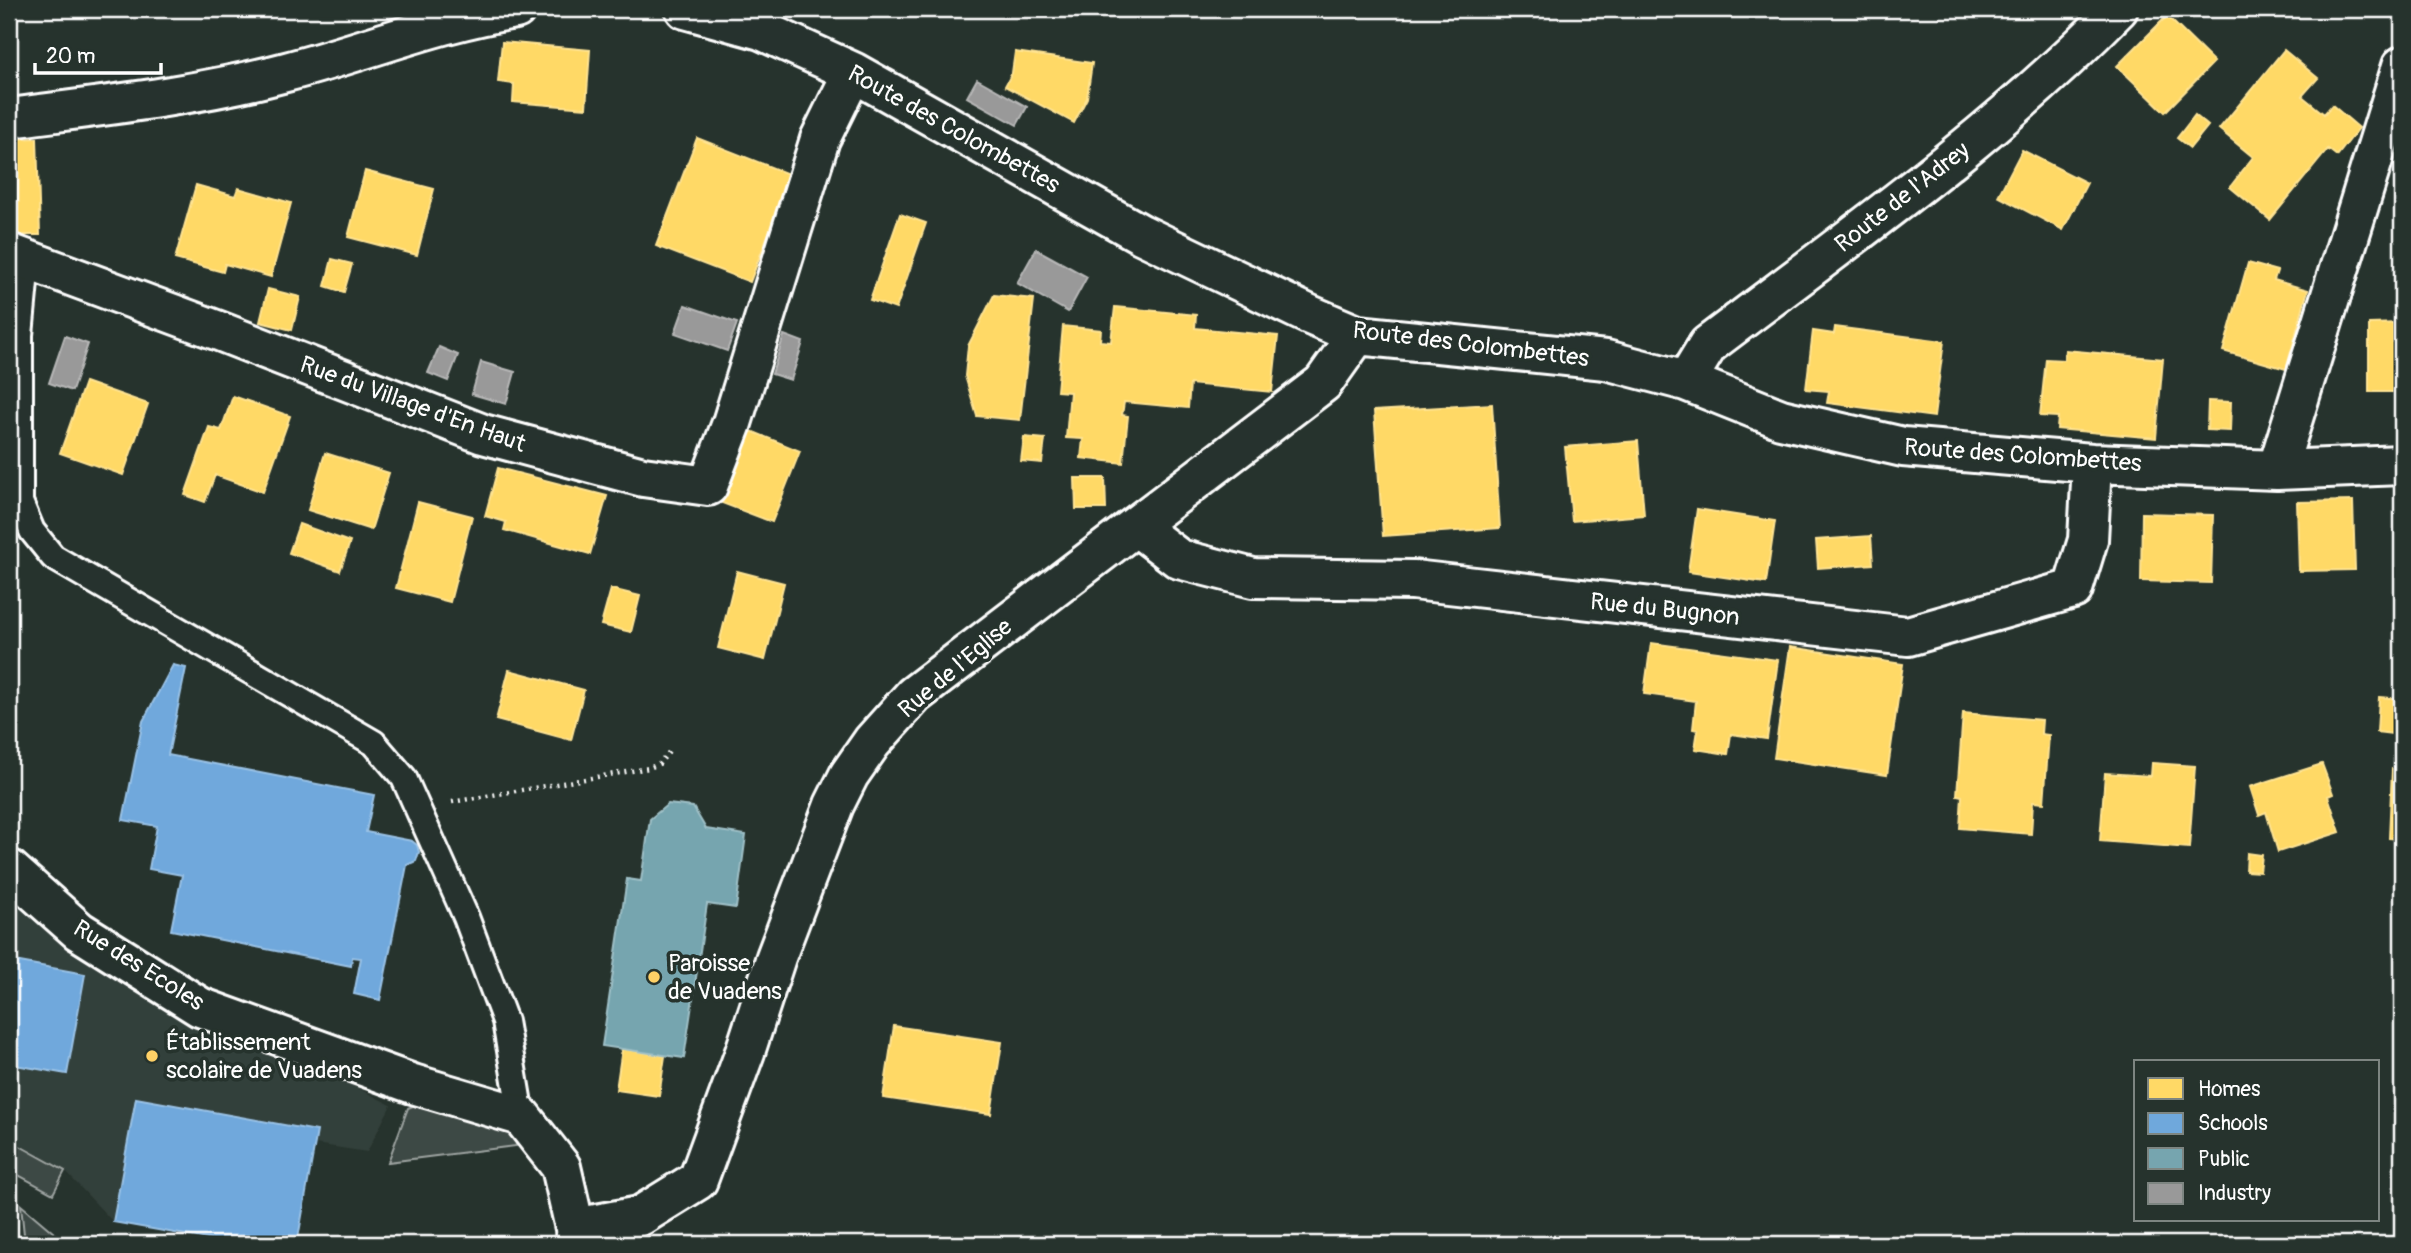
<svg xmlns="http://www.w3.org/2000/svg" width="2411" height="1253" font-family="Pangolin,sans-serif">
	<rect width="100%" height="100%" fill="#26332d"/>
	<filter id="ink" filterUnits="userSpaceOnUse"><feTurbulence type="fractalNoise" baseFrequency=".0143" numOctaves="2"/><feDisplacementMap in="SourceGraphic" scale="14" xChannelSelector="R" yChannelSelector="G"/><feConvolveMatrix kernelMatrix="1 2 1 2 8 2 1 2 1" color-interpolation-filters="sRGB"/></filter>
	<g filter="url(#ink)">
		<!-- built -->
		<path fill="#333f3a" d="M 9,869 L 200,1007 L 391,1105 L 367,1152 L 315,1144 L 297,1244 L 236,1244 L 113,1222 L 65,1171 L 9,1139 Z"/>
		<!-- green -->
		<path fill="#3e4944" stroke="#9ea4a2" stroke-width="2" d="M 415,1105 L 508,1129 L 515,1132 L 516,1146 L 388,1162 L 408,1108 Z
			M 9,1140 L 65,1171 L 53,1194 L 9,1170 Z
			M 21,1205 L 67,1244 L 25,1244 Z"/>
		<!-- homes -->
		<path fill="#ffd966" stroke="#ffe494" stroke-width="2" d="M 2167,16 L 2214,62 L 2165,112 L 2117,66 Z
			M 502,42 L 590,50 L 586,108 L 513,102 L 514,84 L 498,82 Z
			M 2284,50 L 2318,78 L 2302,96 L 2324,114 L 2332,105 L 2359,128 L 2337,156 L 2328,149 L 2270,220 L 2230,187 L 2253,157 L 2219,129 Z
			M 1015,52 L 1092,63 L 1087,98 L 1074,123 L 1005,86 L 1012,73 Z
			M 2195,115 L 2208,126 L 2190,148 L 2177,138 Z
			M 37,138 L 40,235 L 9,235 L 9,139 Z
			M 697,138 L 791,175 L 750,282 L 656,246 Z
			M 2022,150 L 2087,183 L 2063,230 L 1998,196 Z
			M 365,171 L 434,189 L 417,255 L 348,237 Z
			M 196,185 L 235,196 L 238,188 L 291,203 L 271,277 L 225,264 L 223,272 L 175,259 Z
			M 900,214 L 926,223 L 896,309 L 870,300 Z
			M 332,259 L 352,264 L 344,292 L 325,286 Z
			M 2248,263 L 2277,271 L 2274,280 L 2308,290 L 2286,369 L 2223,351 Z
			M 268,289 L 300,297 L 292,330 L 260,322 Z
			M 994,295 L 1034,299 L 1020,420 L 977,416 L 965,376 L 968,346 Z
			M 1115,307 L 1196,315 L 1195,328 L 1278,336 L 1272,392 L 1190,384 L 1188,408 L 1124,402 L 1122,415 L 1128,416 L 1123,463 L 1081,458 L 1083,439 L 1066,438 L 1070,392 L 1057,391 L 1063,326 L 1101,330 L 1100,341 L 1111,342 Z
			M 2402,323 L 2402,392 L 2369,392 L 2369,324 Z
			M 1835,327 L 1944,341 L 1934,417 L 1827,403 L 1829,391 L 1806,389 L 1813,331 L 1834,334 Z
			M 2065,350 L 2163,359 L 2156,438 L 2057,429 L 2058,417 L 2040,416 L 2046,359 L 2064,360 Z
			M 85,382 L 148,404 L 123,475 L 60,453 Z
			M 233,396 L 290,416 L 263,492 L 215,475 L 205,502 L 185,495 L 209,427 L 221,430 Z
			M 2208,401 L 2231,402 L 2230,431 L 2207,430 Z
			M 1492,404 L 1500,528 L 1383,536 L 1374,411 Z
			M 751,431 L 800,451 L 772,522 L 722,503 Z
			M 1024,437 L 1045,439 L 1042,463 L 1021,461 Z
			M 1638,441 L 1644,515 L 1572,521 L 1565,447 Z
			M 325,453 L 389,473 L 371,530 L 308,510 Z
			M 498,468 L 607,496 L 590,554 L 504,530 L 506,522 L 485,516 Z
			M 1075,478 L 1105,478 L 1106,509 L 1076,509 Z
			M 2353,501 L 2355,570 L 2299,571 L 2297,502 Z
			M 418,502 L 472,516 L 450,602 L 396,588 Z
			M 1697,509 L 1775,521 L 1766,583 L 1688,572 Z
			M 2142,513 L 2213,515 L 2211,583 L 2141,581 Z
			M 299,524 L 350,542 L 340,571 L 289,553 Z
			M 1871,536 L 1873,564 L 1818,568 L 1816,540 Z
			M 737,571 L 784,583 L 765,660 L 718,648 Z
			M 611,589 L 640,596 L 631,632 L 601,625 Z
			M 1651,643 L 1778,660 L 1767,739 L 1731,734 L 1728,754 L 1695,749 L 1698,730 L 1693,729 L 1696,701 L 1644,694 Z
			M 1790,647 L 1903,664 L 1887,775 L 1774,758 Z
			M 509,670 L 584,690 L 571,740 L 496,720 Z
			M 2379,697 L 2402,699 L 2402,735 L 2377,732 Z
			M 1963,713 L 2042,720 L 2041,734 L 2049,735 L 2044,803 L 2033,802 L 2031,834 L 1960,828 L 1962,796 L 1957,795 Z
			M 2152,763 L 2195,766 L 2189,848 L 2100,841 L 2105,773 L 2151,776 Z
			M 2322,764 L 2333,794 L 2328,796 L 2340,832 L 2278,852 L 2266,812 L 2259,815 L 2250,787 Z
			M 2392,769 L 2402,769 L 2402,839 L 2389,838 Z
			M 2247,853 L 2262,855 L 2260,872 L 2246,871 Z
			M 894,1026 L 1002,1042 L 991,1114 L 883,1098 Z
			M 622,1049 L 665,1056 L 659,1096 L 616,1090 Z"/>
		<!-- schools -->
		<path fill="#6fa8dc" stroke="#9ac2e6" stroke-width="2" d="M 173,665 L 186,668 L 168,755 L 374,795 L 366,832 L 412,841 L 417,845 L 419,852 L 416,861 L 407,865 L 380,1000 L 354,994 L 361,958 L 352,957 L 351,966 L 171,930 L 182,875 L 149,869 L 157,826 L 123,820 L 143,721 Z
			M 9,960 L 85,974 L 67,1074 L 9,1064 Z
			M 136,1098 L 317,1131 L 297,1244 L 236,1244 L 113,1222 Z"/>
		<!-- public -->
		<path fill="#76a5af" stroke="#9fc0c7" stroke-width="2" d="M 668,804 L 693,807 L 706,829 L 746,835 L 736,908 L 707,904 L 684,1058 L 602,1046 L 627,879 L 641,881 L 650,819 Z"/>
		<!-- industry -->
		<path fill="#999" stroke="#b8b8b8" stroke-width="2" d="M 977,79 L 1027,107 L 1017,125 L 967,97 Z
			M 1036,249 L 1087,277 L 1068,312 L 1017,283 Z
			M 685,305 L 737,323 L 727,351 L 675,333 Z
			M 784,335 L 803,342 L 791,380 L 772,374 Z
			M 65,336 L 88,344 L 72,391 L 49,383 Z
			M 439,347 L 458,355 L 448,381 L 428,373 Z
			M 481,362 L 515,372 L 506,404 L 472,394 Z"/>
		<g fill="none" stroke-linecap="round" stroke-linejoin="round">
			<defs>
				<path id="lane" d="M 27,261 L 20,335 L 20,502 L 32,531 L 53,557 L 374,743 L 404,778 L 466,917 L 505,1021 L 521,1116"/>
				<path id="street" d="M 685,9 L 761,30 L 853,72 L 1141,234 L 1310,315 L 1357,335 L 1606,360 L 1686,381 L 1781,419 L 1903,447 L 2092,463 L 2277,470 L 2402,465
					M 9,118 C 101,106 196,96 286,72 C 364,52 437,21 516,9
					M 9,253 L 219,331 L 483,434 L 643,477 L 708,486 L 732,423 L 820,139 L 853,72
					M 1686,381 L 1708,345 C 1849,238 1994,136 2118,9
					M 2277,470 L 2402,66
					M 1136,526 L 1179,559 L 1253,578 L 1413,580 L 1908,636 L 2073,589 L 2088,540 L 2092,463
					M 9,869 L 79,931 L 200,1007 L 413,1084 L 521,1116 L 561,1167 L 575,1228
					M 576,1244 L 575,1228 L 640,1216 L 698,1180 L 745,1052 L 776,957 L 834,805 L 849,775 L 872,742 L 914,695 L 1323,383 L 1357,335"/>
			</defs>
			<!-- lane casing -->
			<use href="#lane" stroke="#fff" stroke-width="30"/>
			<!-- street casing -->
			<use href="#street" stroke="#fff" stroke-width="44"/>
			<!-- path -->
			<path stroke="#fff" stroke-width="4.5" stroke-dasharray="2 5" stroke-linecap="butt" d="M 452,802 L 649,768 L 659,764 L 669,752"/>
			<!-- lane -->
			<use href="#lane" stroke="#26332d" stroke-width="24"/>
			<!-- street -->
			<use href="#street" stroke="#26332d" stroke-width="38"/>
		</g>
	</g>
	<!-- markers -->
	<g fill="#ffd166" stroke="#26332d" stroke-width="2.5">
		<circle cx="654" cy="977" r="7"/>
		<circle cx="152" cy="1056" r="7"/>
	</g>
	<g text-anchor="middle" stroke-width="7" stroke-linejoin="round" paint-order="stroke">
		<!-- street labels -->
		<g font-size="24" fill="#fff" stroke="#26332d">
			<text transform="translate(954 129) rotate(29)" y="8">Route des Colombettes</text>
			<text transform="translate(1902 197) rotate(-38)" y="8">Route de l'Adrey</text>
			<text transform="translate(1471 344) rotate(7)" y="8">Route des Colombettes</text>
			<text transform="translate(413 404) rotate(20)" y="8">Rue du Village d'En Haut</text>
			<text transform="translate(2023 455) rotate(4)" y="8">Route des Colombettes</text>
			<text transform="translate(1665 609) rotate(6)" y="8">Rue du Bugnon</text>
			<text transform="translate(955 668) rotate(-40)" y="8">Rue de l'Eglise</text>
			<text transform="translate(139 965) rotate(32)" y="8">Rue des Ecoles</text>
		</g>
		<!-- poi labels -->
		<g font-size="24" fill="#fff" stroke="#26332d" text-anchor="start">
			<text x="668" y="971">Paroisse<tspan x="668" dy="28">de Vuadens</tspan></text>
			<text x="166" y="1050">Établissement<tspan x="166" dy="28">scolaire de Vuadens</tspan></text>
		</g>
	</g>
	<!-- margin -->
	<rect width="2411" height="1253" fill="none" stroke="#26332d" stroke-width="35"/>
	<rect x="18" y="18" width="2376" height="1218" fill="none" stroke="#fff" stroke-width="2.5" filter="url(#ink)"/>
	<!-- legend -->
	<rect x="2134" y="1060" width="245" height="161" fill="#26332d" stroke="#7d8581" stroke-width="2"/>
	<rect x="2148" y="1078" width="35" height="21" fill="#ffd966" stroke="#7d8581" stroke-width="2"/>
	<text x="2198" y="1096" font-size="21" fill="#ffffff">Homes</text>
	<rect x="2148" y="1113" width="35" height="21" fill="#6fa8dc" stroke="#7d8581" stroke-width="2"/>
	<text x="2198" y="1130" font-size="21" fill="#ffffff">Schools</text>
	<rect x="2148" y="1148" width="35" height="21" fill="#76a5af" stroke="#7d8581" stroke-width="2"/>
	<text x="2198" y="1166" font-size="21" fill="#ffffff">Public</text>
	<rect x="2148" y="1183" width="35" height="21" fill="#999999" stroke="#7d8581" stroke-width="2"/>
	<text x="2198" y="1200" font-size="21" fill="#ffffff">Industry</text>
	<!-- scale -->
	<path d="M35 63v10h126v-10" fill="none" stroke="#ffffff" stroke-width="3.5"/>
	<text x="46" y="63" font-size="21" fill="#ffffff" stroke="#26332d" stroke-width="5" paint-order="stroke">20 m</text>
</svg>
